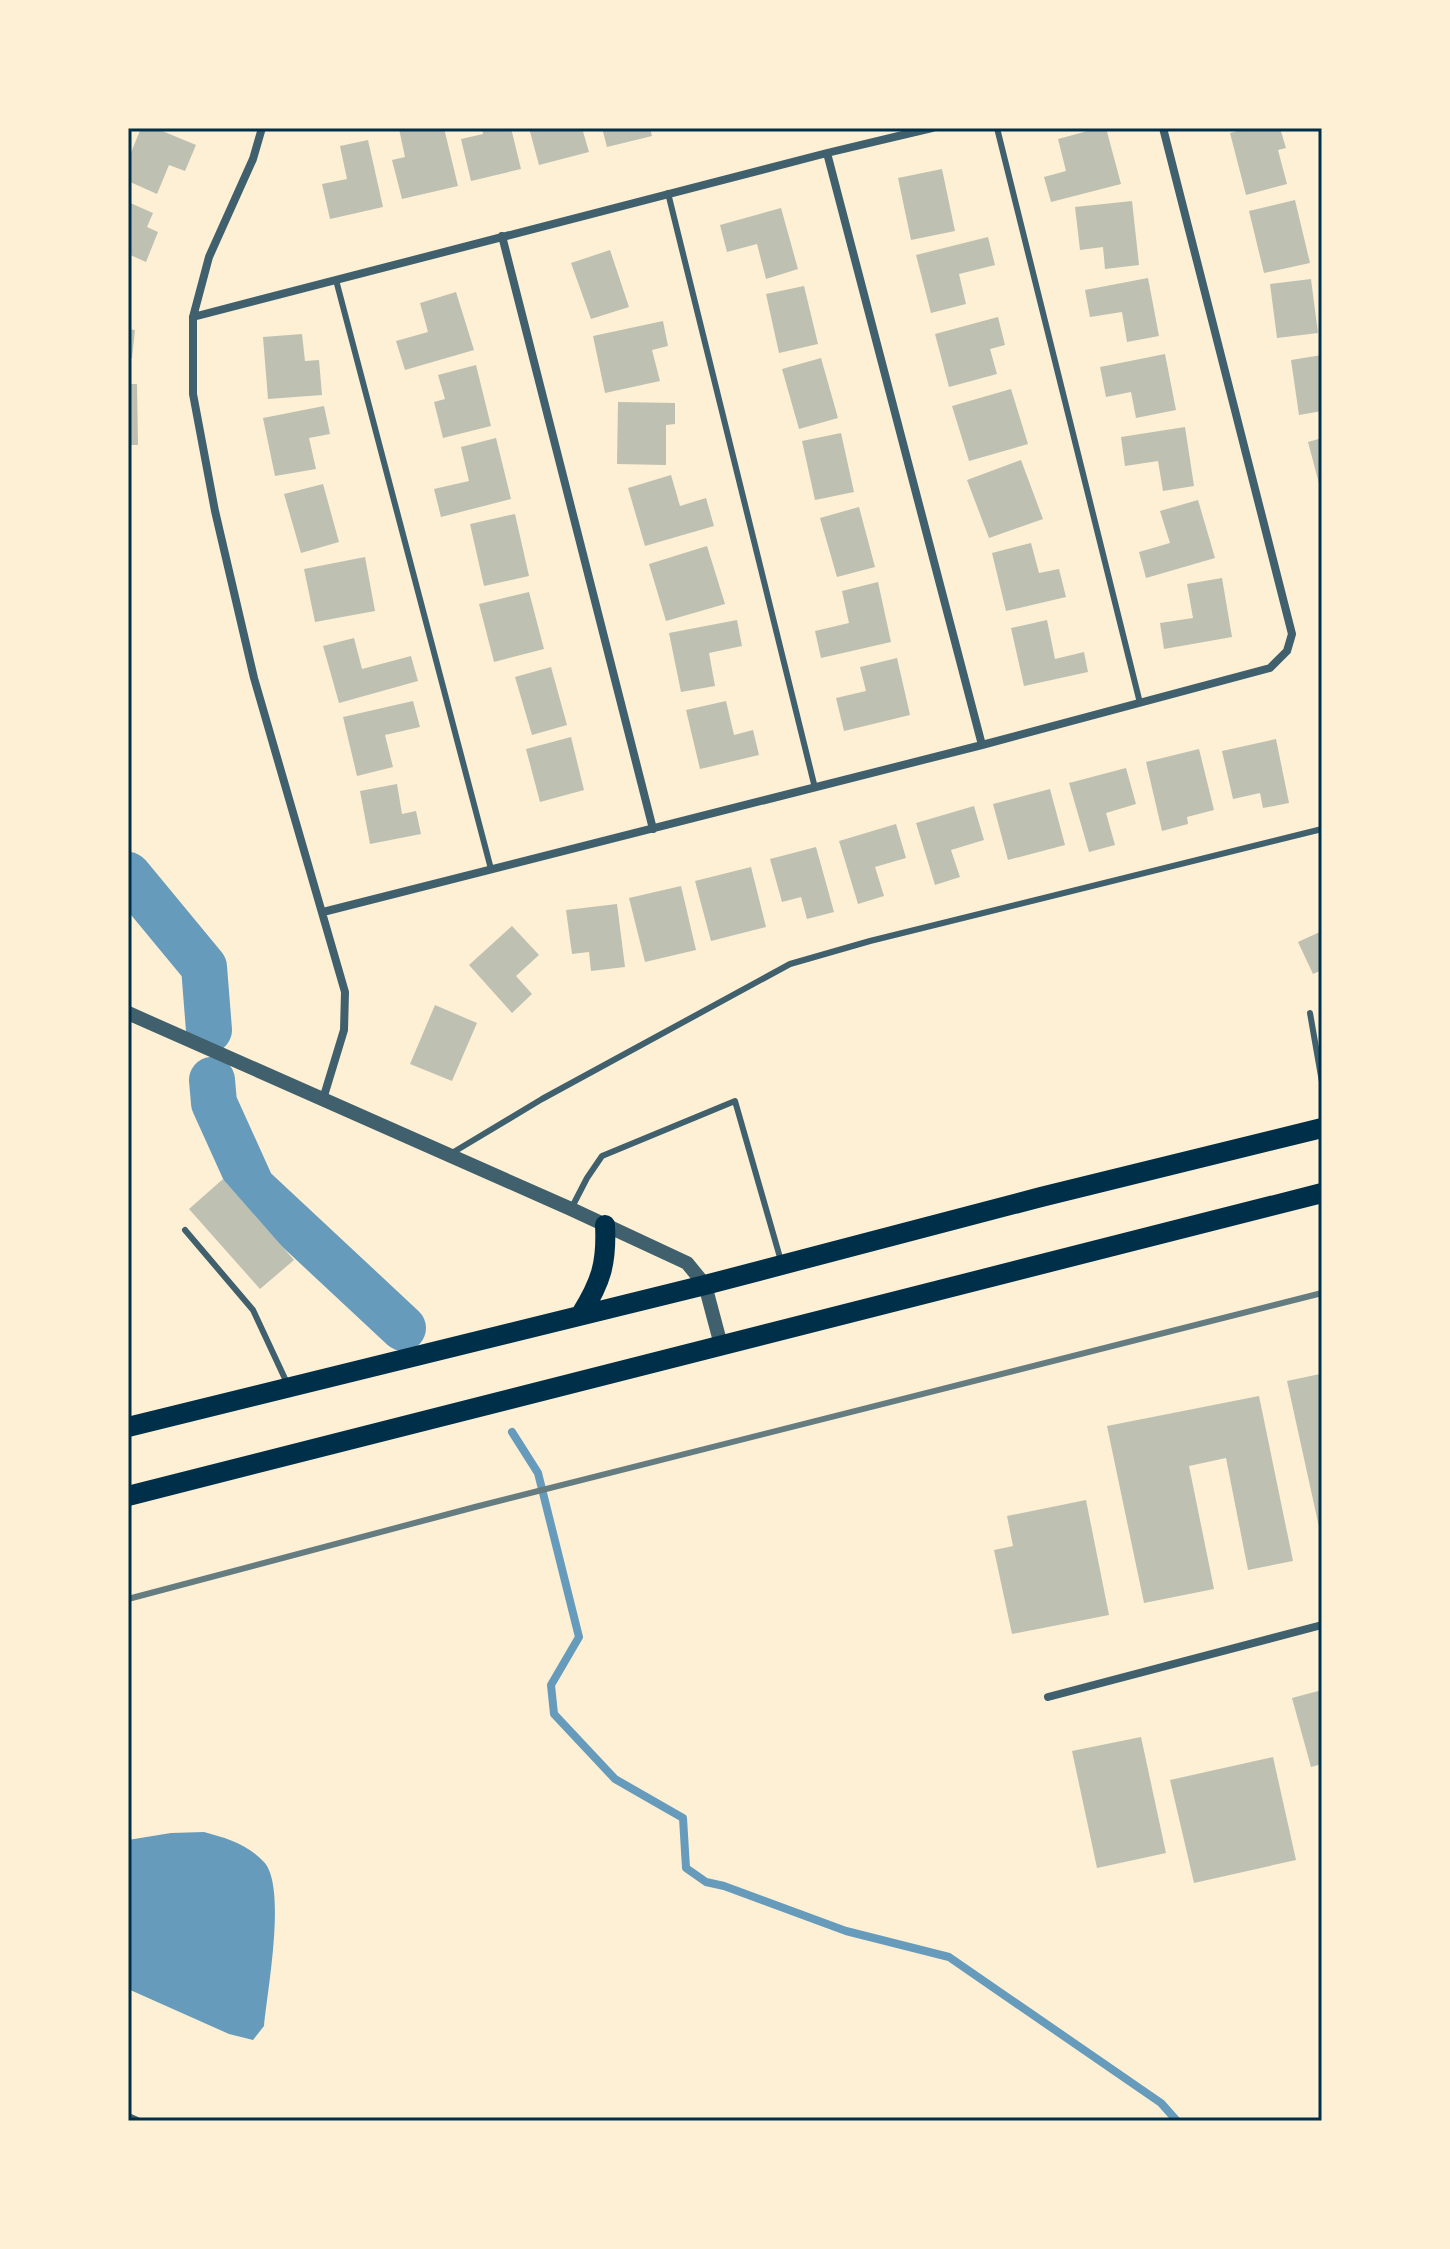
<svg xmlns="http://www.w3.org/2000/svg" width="1450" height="2249" font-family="Quicksand,sans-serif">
	<rect width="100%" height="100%" fill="#fdf0d5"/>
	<!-- water -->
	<path fill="#669bbc" d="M 204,1832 C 226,1838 247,1844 264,1862 C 287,1887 267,1992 264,2026 L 253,2040 L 229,2034 L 128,1989 L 128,1840 L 171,1833 Z"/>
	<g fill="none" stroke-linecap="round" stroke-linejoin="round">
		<!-- stream -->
		<path stroke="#669bbc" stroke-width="8" d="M 512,1432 L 538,1473 L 579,1637 L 551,1685 L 554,1714 L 615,1779 L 683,1818 L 686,1868 L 706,1882 L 724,1886 L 846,1931 L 949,1957 L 1161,2103 L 1177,2121"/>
		<!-- river -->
		<path stroke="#669bbc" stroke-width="46" d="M 128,875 L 204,967 L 209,1030
			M 212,1080 L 214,1103 L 252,1187 L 403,1328"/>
	</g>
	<!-- building -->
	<path fill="#bec0b2" d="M 141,128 L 155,128 L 196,145 L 185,171 L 169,165 L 157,194 L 128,181 L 128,160 Z
		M 402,128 L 444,128 L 458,186 L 402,199 L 392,160 L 405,157 L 399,129 Z
		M 482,128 L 511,128 L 521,169 L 471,181 L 461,139 L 483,134 Z
		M 529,128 L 582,128 L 589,152 L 539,165 Z
		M 602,128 L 650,128 L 652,136 L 607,147 Z
		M 1099,128 L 1106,128 L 1121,184 L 1051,202 L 1044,177 L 1066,171 L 1058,139 Z
		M 1250,128 L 1280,128 L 1286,148 L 1278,150 L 1287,184 L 1246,195 L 1230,133 Z
		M 368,140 L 383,207 L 330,219 L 322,184 L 347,179 L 340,146 Z
		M 942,169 L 955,231 L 911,240 L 898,178 Z
		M 1295,200 L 1310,263 L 1264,273 L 1249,211 Z
		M 1132,201 L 1139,265 L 1105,269 L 1103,247 L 1080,250 L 1075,207 Z
		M 128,202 L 153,213 L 147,227 L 158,232 L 146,262 L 128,254 Z
		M 781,208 L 798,269 L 766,279 L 757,244 L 727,252 L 720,225 Z
		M 988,237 L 995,265 L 959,274 L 966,304 L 931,313 L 916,255 Z
		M 610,250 L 629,307 L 591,319 L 571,263 Z
		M 1148,278 L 1159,336 L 1127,342 L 1122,312 L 1090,317 L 1085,290 Z
		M 1311,279 L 1318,333 L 1277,338 L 1270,284 Z
		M 804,286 L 818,344 L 779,353 L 766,294 Z
		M 456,292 L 474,350 L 405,370 L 396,341 L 428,332 L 420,303 Z
		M 998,317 L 1005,345 L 990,349 L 997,374 L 949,387 L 935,334 Z
		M 663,321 L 668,346 L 652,350 L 660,381 L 605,393 L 593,336 Z
		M 128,329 L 135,330 L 132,358 L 128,358 Z
		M 302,334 L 305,361 L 319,360 L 322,395 L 268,399 L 263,337 Z
		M 1165,354 L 1176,410 L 1136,418 L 1131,392 L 1106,397 L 1100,367 Z
		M 1322,355 L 1322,411 L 1299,415 L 1291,360 Z
		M 821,358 L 838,418 L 799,429 L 782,369 Z
		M 476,365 L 491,426 L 443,438 L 434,402 L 445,399 L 438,375 Z
		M 128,384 L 137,384 L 138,445 L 128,445 Z
		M 1011,389 L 1028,444 L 969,461 L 952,406 Z
		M 618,402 L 675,403 L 675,424 L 666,425 L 666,465 L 617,464 Z
		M 324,406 L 330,434 L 309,438 L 316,469 L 275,476 L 263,418 Z
		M 1185,427 L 1194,486 L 1163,491 L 1158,461 L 1125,466 L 1121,437 Z
		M 841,433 L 854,492 L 815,500 L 802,441 Z
		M 496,438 L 511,499 L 441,517 L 434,489 L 469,481 L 461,447 Z
		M 1322,438 L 1322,491 L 1321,491 L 1308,442 Z
		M 1021,460 L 1043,519 L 989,538 L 967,480 Z
		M 671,475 L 680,506 L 706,498 L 714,526 L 645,546 L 628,488 Z
		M 323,484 L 339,542 L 301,553 L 284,494 Z
		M 1198,500 L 1215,558 L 1146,578 L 1139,552 L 1170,543 L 1160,511 Z
		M 859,507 L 875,567 L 837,577 L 820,518 Z
		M 515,514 L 529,576 L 484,586 L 470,524 Z
		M 1031,543 L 1039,573 L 1059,569 L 1066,597 L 1006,611 L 992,553 Z
		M 707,546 L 725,604 L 666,621 L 649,564 Z
		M 365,557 L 375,611 L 315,622 L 304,569 Z
		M 1222,578 L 1232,637 L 1164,649 L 1160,623 L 1193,618 L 1187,584 Z
		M 878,582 L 891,642 L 821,658 L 815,631 L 849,623 L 842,591 Z
		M 529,592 L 544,649 L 494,662 L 479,604 Z
		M 737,620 L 742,646 L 709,653 L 715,686 L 681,692 L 669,633 Z
		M 1047,620 L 1055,659 L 1084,652 L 1088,672 L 1024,686 L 1011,628 Z
		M 354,638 L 362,669 L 411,656 L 418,681 L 339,703 L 323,646 Z
		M 897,658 L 910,715 L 844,731 L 836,698 L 866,691 L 860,667 Z
		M 551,667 L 567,725 L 532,735 L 515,677 Z
		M 413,701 L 420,727 L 385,735 L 393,767 L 357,776 L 343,717 Z
		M 726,701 L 734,735 L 753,730 L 759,755 L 700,769 L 686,710 Z
		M 571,737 L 584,790 L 540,802 L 526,749 Z
		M 1276,739 L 1289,803 L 1263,808 L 1260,793 L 1233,799 L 1222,751 Z
		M 1199,749 L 1214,810 L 1187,817 L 1188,824 L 1162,831 L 1146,762 Z
		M 1126,768 L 1136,804 L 1106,813 L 1115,845 L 1089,852 L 1069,783 Z
		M 397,784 L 402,814 L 416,811 L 421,834 L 370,844 L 360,791 Z
		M 1050,789 L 1065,845 L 1008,860 L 993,804 Z
		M 974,806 L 984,840 L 951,850 L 960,877 L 935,885 L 916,823 Z
		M 896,824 L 906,858 L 875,867 L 884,896 L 858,904 L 839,841 Z
		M 816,847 L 834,912 L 807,919 L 801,897 L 782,902 L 770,859 Z
		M 751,867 L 766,927 L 711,941 L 695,881 Z
		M 681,886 L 696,950 L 645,962 L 629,898 Z
		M 617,904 L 625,967 L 591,971 L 589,952 L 572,954 L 566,910 Z
		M 512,926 L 539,955 L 516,976 L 532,994 L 512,1013 L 469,965 Z
		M 1322,931 L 1322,970 L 1313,974 L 1298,942 Z
		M 435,1005 L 477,1023 L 452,1081 L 410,1064 Z
		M 223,1179 L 294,1260 L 260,1289 L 189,1209 Z
		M 1320,1374 L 1322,1382 L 1321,1536 L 1287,1381 Z
		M 1259,1396 L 1293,1561 L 1248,1570 L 1226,1458 L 1189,1466 L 1214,1589 L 1144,1603 L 1107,1426 Z
		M 1086,1500 L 1109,1615 L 1012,1634 L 994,1550 L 1013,1546 L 1007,1516 Z
		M 1322,1690 L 1322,1764 L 1311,1767 L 1292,1698 Z
		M 1141,1737 L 1166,1853 L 1097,1868 L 1072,1751 Z
		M 1273,1757 L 1296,1860 L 1194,1883 L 1170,1780 Z"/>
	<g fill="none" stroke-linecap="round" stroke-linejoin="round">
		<!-- service -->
		<path stroke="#3f606c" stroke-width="6" d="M 997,128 L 1140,703
			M 668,193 L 815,788
			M 336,280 L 491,869
			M 1310,1013 L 1322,1082
			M 452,1153 L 542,1099 L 790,964 L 870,941 L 1322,829
			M 571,1209 L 587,1178 L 602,1156 L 735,1101 L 781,1261
			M 185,1230 L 253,1310 L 287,1383"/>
		<!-- minor -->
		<path stroke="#3f606c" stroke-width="8" d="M 262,128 L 253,159 L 209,257 L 193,317 L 193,394 L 215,511 L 254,678 L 345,992 L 344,1030 L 323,1099
			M 827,153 L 982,745
			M 502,236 L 653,829
			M 193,317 L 827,153 L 932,128
			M 323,912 L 982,745 L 1270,668 L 1287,651 L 1292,634 L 1163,128
			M 1048,1697 L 1322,1625
			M 128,2117 L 137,2121"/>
		<!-- tertiary -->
		<path stroke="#3f606c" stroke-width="14" d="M 128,1013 L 571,1209 L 687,1263 L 705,1285 L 721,1345"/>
		<!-- primary -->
		<path stroke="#003049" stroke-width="20" d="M 581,1314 C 601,1282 607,1263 605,1225
			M 128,1427 L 705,1285 L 1041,1197 L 1322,1128
			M 128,1496 L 1322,1193"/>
		<!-- rail -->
		<path stroke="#657d81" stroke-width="6" d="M 128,1599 L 475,1507 L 1322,1293"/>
	</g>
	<!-- border -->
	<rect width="1450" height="2249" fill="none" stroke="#fdf0d5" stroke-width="260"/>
	<rect x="130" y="130" width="1190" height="1989" fill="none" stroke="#003049" stroke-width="3"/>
</svg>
